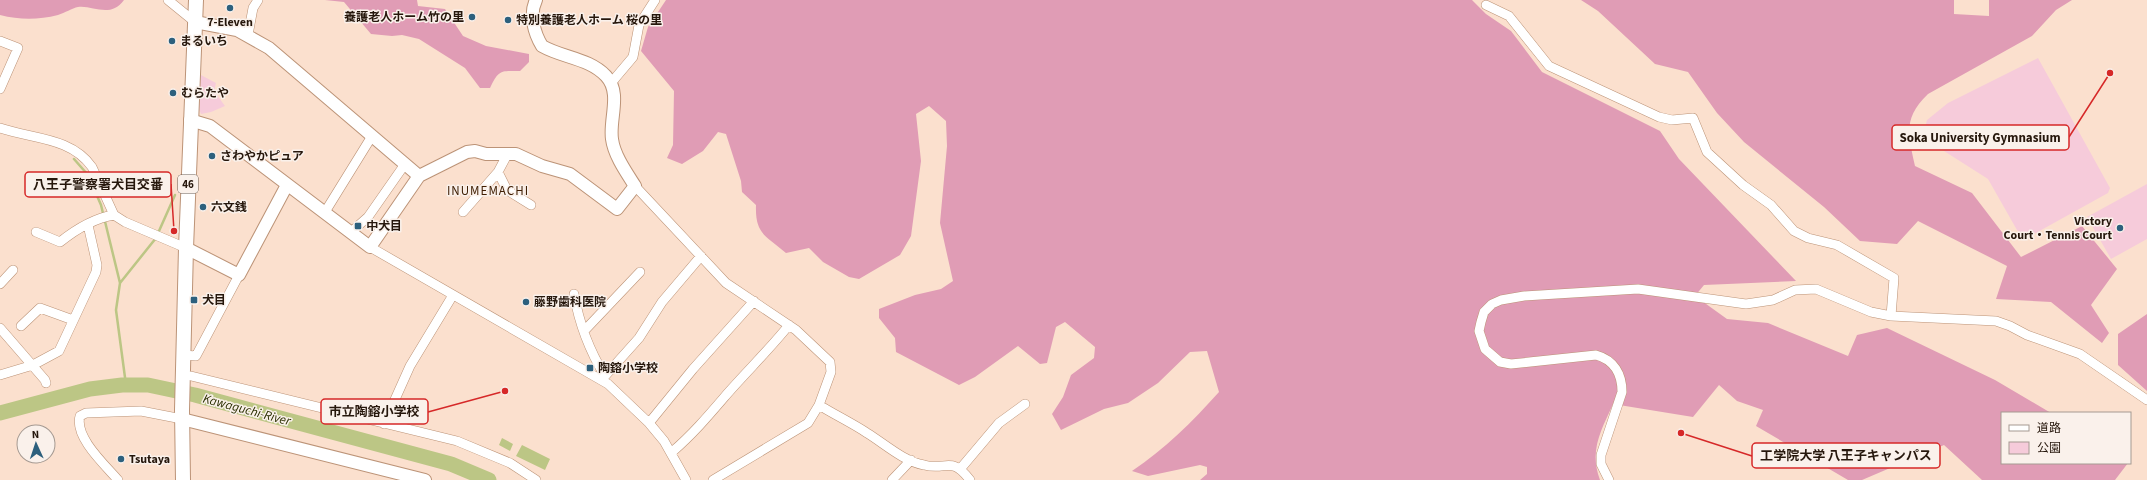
<svg xmlns="http://www.w3.org/2000/svg" width="2147" height="480" font-family="'Source Sans 3','Noto Sans JP',sans-serif">
	<rect width="100%" height="100%" fill="#fbe0ce"/>
	<!-- green -->
	<path fill="#f6cbda" d="M 2038,58 L 2110,188 L 2108,193 L 2034,234 C 2026,236 2022,235 2017,230 L 1988,179 L 1933,144 L 1924,132 L 1927,120 L 1948,103 Z
		M 199,74 L 216,83 L 214,91 L 225,106 L 211,112 L 201,114 L 199,109 Z
		M 2147,184 L 2147,239 L 2111,259 L 2087,217 Z"/>
	<!-- forest -->
	<path fill="#e09cb5" d="M 0,0 L 124,0 C 110,19 93,5 78,7 C 72,8 65,13 58,15 C 38,20 20,20 0,15 Z
		M 325,0 L 417,0 L 418,6 L 445,9 L 463,36 L 486,46 L 529,54 L 529,62 L 520,71 C 501,71 499,69 490,88 L 480,88 L 465,68 L 419,39 L 402,35 L 392,36 L 371,34 L 344,2 Z
		M 666,0 L 1472,0 L 1486,14 L 1511,31 L 1542,72 L 1660,131 L 1679,159 L 1796,281 L 1704,285 L 1695,296 L 1727,319 L 1768,323 L 1848,356 L 1857,335 L 1887,328 L 1995,380 L 2051,413 L 2002,413 L 2002,463 L 2128,463 L 2115,480 L 1982,480 L 1944,445 L 1862,480 L 1848,480 L 1756,426 L 1763,410 L 1737,401 L 1719,385 L 1693,417 L 1613,404 C 1601,431 1589,450 1600,480 L 1200,480 L 1207,474 L 1207,467 L 1200,465 L 1148,476 L 1132,471 C 1165,449 1192,422 1219,392 L 1207,351 L 1190,352 L 1158,383 L 1128,403 L 1104,409 L 1061,430 L 1052,414 L 1063,397 L 1071,375 L 1094,358 L 1095,347 L 1065,322 L 1056,327 L 1047,363 L 1040,364 L 1018,346 L 975,377 L 959,385 L 896,352 L 895,338 L 879,318 L 879,309 L 915,295 L 941,289 L 953,281 L 940,223 L 947,146 L 946,121 L 929,106 L 916,114 L 921,161 L 911,236 L 900,255 L 859,279 L 849,277 L 823,262 L 809,248 L 786,253 C 765,235 755,234 756,205 L 742,192 L 741,181 L 726,134 L 718,132 L 703,151 L 682,164 L 667,158 L 673,145 L 674,91 L 641,51 L 648,27 Z
		M 1581,0 L 1954,0 L 1954,14 L 1989,16 L 1989,0 L 2072,0 L 2056,10 L 2032,36 L 1928,94 C 1903,118 1908,134 1915,166 L 1972,193 L 2021,257 L 2082,226 L 2117,269 L 2091,305 L 2109,333 L 2102,343 L 2051,302 L 1996,299 L 2007,266 L 1918,221 L 1897,244 L 1860,241 L 1824,207 L 1744,142 L 1717,113 L 1688,72 L 1655,64 L 1598,11 Z
		M 2147,314 L 2147,391 L 2118,365 L 2118,334 Z"/>
	<!-- water -->
	<path fill="#bcc685" d="M 502,438 L 513,444 L 510,451 L 499,445 Z
		M 522,445 L 550,459 L 545,470 L 516,456 Z"/>
	<g fill="none" stroke-linecap="round" stroke-linejoin="round">
		<!-- stream -->
		<path stroke="#bcc685" stroke-width="2.5" d="M 74,159 L 88,175 L 101,205 L 120,283 L 116,310 L 126,385
			M 159,231 L 175,195
			M 120,283 L 156,238"/>
		<!-- river -->
		<path stroke="#bcc685" stroke-width="15" d="M 0,413 L 90,389 L 122,385 L 148,385 L 195,395 L 451,464 L 489,480"/>
		<defs>
			<path id="street" d="M 168,0 L 195,22
				M 1486,5 L 1509,16 L 1549,66 L 1659,117 L 1672,120 L 1693,118 L 1707,152 L 1743,185 L 1771,205 L 1794,231 L 1808,238 L 1837,245 L 1894,278 L 1891,316
				M 248,35 L 253,8 L 258,0
				M 0,41 L 18,48 L 0,89
				M 611,83 L 633,57 L 639,25 L 655,0
				M 0,128 C 32,139 71,137 92,167 L 114,215 L 125,222 L 186,248
				M 498,172 L 507,190 L 531,205
				M 635,186 L 726,283 L 796,330 L 830,362 L 831,372 L 819,405 L 808,423 L 713,480
				M 325,212 L 372,136
				M 463,212 L 498,172 L 507,155
				M 36,232 L 60,242 C 75,230 95,218 114,215
				M 351,232 L 368,217 L 405,164
				M 370,247 L 608,384 L 649,423 L 664,441 L 686,480
				M 0,284 L 13,270
				M 574,294 C 579,323 589,350 605,376 L 602,380
				M 21,326 L 40,308 L 73,320
				M 0,328 L 45,380 L 46,383
				M 584,331 L 640,272
				M 183,355 L 196,356 L 239,275
				M 0,375 L 33,365 L 59,351 L 96,272 L 97,265 L 88,225
				M 191,376 L 457,441 L 510,463 L 536,480
				M 605,376 L 639,338 L 662,302 L 701,256
				M 819,405 C 835,415 852,423 867,433 C 885,444 903,461 924,465 C 947,471 951,455 970,480
				M 80,416 L 86,413 L 141,411 L 182,419
				M 80,416 C 74,437 105,465 118,480
				M 649,423 L 693,369 L 754,301
				M 384,424 L 410,366 L 453,295
				M 672,452 C 693,434 709,415 727,394 C 747,371 769,350 789,325
				M 961,468 L 999,423 L 1025,404
				M 892,480 L 911,460
				M 1609,480 L 1601,464 L 1601,455 L 1622,392 C 1622,374 1614,360 1596,355 L 1511,364 L 1500,362 L 1485,349 L 1479,331 L 1481,322 L 1484,312 L 1492,304 L 1501,300 L 1524,296 L 1638,289 L 1746,304 L 1773,300 L 1795,290 L 1816,289 L 1871,312 L 1891,316 L 1996,321 L 2010,326 L 2027,335 L 2080,354 L 2147,400"/>
			<path id="secondary" d="M 195,22 L 237,30 L 269,48 L 419,176
				M 190,120 L 210,126 L 370,247 L 419,176 L 467,152 L 475,151 L 486,154 L 516,154 L 542,166 L 570,174 L 617,209 L 635,186 C 626,172 614,155 612,139 C 609,119 622,93 606,76 C 589,58 563,58 542,46 C 534,33 529,14 536,0
				M 186,248 L 239,275 L 287,185
				M 182,419 L 425,480"/>
			<path id="primary" d="M 183,480 L 182,410 L 186,248 L 196,0"/>
		</defs>
		<!-- street casing -->
		<use href="#street" stroke="#bc9377" stroke-width="10"/>
		<!-- secondary casing -->
		<use href="#secondary" stroke="#bc9377" stroke-width="14"/>
		<!-- primary casing -->
		<use href="#primary" stroke="#bc9377" stroke-width="16"/>
		<!-- street -->
		<use href="#street" stroke="#fff" stroke-width="9"/>
		<!-- secondary -->
		<use href="#secondary" stroke="#fff" stroke-width="12"/>
		<!-- primary -->
		<use href="#primary" stroke="#fff" stroke-width="14"/>
	</g>
	<!-- markers -->
	<g fill="#2d607d" stroke="#faf1eb" stroke-width="1.5">
		<circle cx="230" cy="8" r="4"/>
		<circle cx="472" cy="17" r="4"/>
		<circle cx="508" cy="20" r="4"/>
		<circle cx="172" cy="41" r="4"/>
		<circle cx="173" cy="93" r="4"/>
		<circle cx="212" cy="156" r="4"/>
		<circle cx="203" cy="207" r="4"/>
		<rect x="354" y="222" width="8" height="8" rx="2"/>
		<circle cx="2120" cy="228" r="4"/>
		<rect x="190" y="296" width="8" height="8" rx="2"/>
		<circle cx="526" cy="302" r="4"/>
		<rect x="586" y="364" width="8" height="8" rx="2"/>
		<circle cx="121" cy="459" r="4"/>
	</g>
	<g text-anchor="middle" stroke-width="3" stroke-linejoin="round" paint-order="stroke">
		<!-- shield labels -->
		<rect fill="#faf1eb" stroke="#66584f" stroke-width="1" x="178" y="175" width="20" height="18" rx="3"/>
		<g font-size="11" font-weight="bold" fill="#26170c">
			<text x="188" y="188">46</text>
		</g>
		<!-- poi labels -->
		<g font-size="12" font-weight="bold" fill="#26170c" stroke="#faf1eb" text-anchor="start">
			<text x="464" y="21" text-anchor="end">養護老人ホーム竹の里</text>
			<text x="516" y="24">特別養護老人ホーム 桜の里</text>
			<text x="230" y="26" text-anchor="middle">7-Eleven</text>
			<text x="180" y="45">まるいち</text>
			<text x="181" y="97">むらたや</text>
			<text x="220" y="160">さわやかピュア</text>
			<text x="211" y="211">六文銭</text>
			<text x="2112" y="225" text-anchor="end">Victory<tspan x="2112" dy="14">Court・Tennis Court</tspan></text>
			<text x="366" y="230">中犬目</text>
			<text x="202" y="304">犬目</text>
			<text x="534" y="306">藤野歯科医院</text>
			<text x="598" y="372">陶鎔小学校</text>
			<text x="129" y="463">Tsutaya</text>
		</g>
		<!-- neighbourhood labels -->
		<g font-size="13" letter-spacing="1" fill="#401f04" stroke="#faf1eb">
			<text x="488" y="195">INUMEMACHI</text>
		</g>
		<!-- water labels -->
		<g font-size="13" font-style="italic" fill="#2a2f00" stroke="#faf1eb">
			<text transform="translate(247 409) rotate(15)" y="5">Kawaguchi-River</text>
		</g>
	</g>
	<!-- callouts -->
	<path fill="none" stroke="#d62828" stroke-width="1.5" d="M2110 73L2069 137M174 231L171 184M505 391L428 412M1681 433L1752 456"/>
	<g fill="#d62828" stroke="#faf1eb" stroke-width="1.5">
		<circle cx="2110" cy="73" r="4"/>
		<circle cx="174" cy="231" r="4"/>
		<circle cx="505" cy="391" r="4"/>
		<circle cx="1681" cy="433" r="4"/>
	</g>
	<g fill="#faf1eb" stroke="#d62828" stroke-width="1.5">
		<rect x="1892" y="125" width="177" height="25" rx="4"/>
		<rect x="25" y="172" width="146" height="25" rx="4"/>
		<rect x="321" y="399" width="107" height="25" rx="4"/>
		<rect x="1752" y="443" width="188" height="25" rx="4"/>
	</g>
	<g font-size="13" text-anchor="middle" font-weight="bold" fill="#26170c">
		<text x="1980" y="142">Soka University Gymnasium</text>
		<text x="98" y="189">八王子警察署犬目交番</text>
		<text x="374" y="416">市立陶鎔小学校</text>
		<text x="1846" y="460">工学院大学 八王子キャンパス</text>
	</g>
	<!-- legend -->
	<rect x="2001" y="412" width="130" height="52" fill="#faf1eb" stroke="#a59a92"/>
	<rect x="2009" y="425" width="20" height="6" fill="#ffffff" stroke="#a59a92"/>
	<text x="2037" y="432" font-size="12" fill="#26170c">道路</text>
	<rect x="2009" y="442" width="20" height="12" fill="#f6cbda" stroke="#a59a92"/>
	<text x="2037" y="452" font-size="12" fill="#26170c">公園</text>
	<!-- north arrow -->
	<g transform="translate(36 444) rotate(357)"><circle r="19" fill="#faf1eb" stroke="#a59a92"/>
	<path d="M0-3L7 15L0 10L-7 15Z" fill="#2d607d"/>
	<text y="-6" font-size="11" font-weight="bold" text-anchor="middle" fill="#26170c">N</text>
	</g>
</svg>
